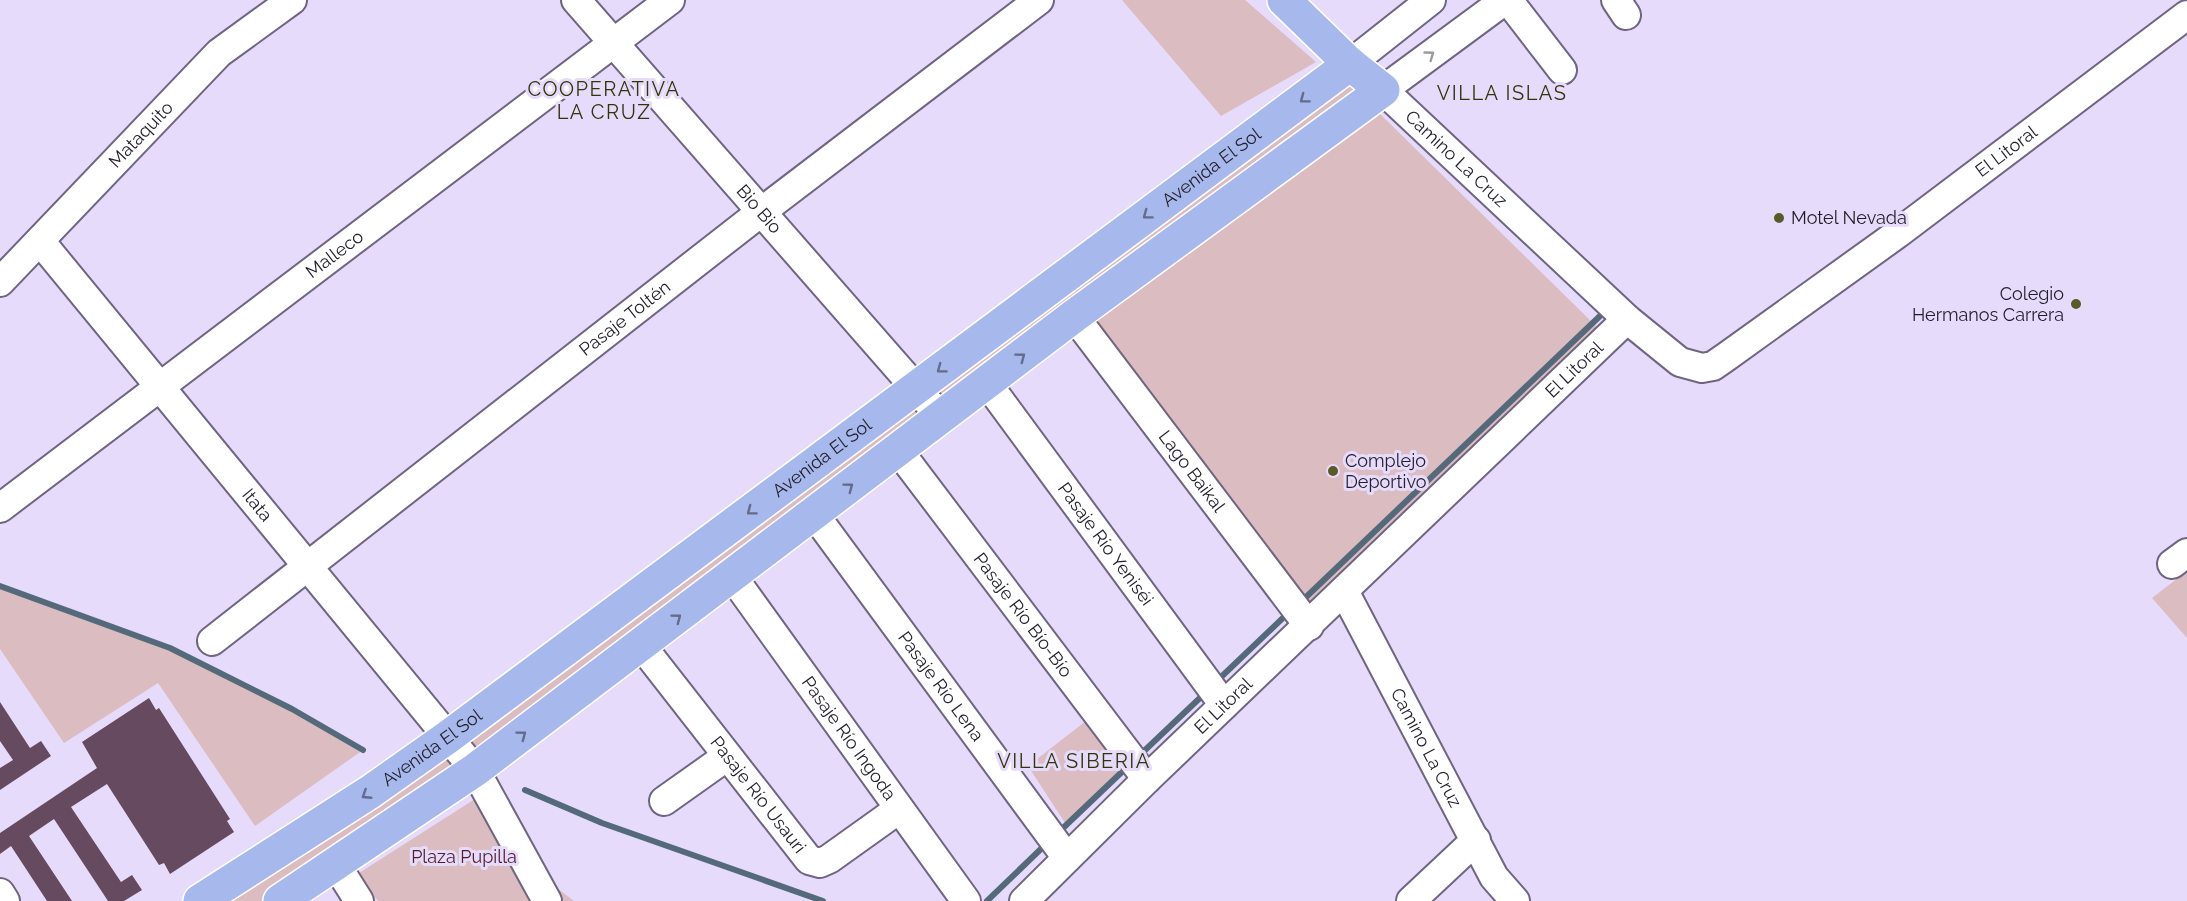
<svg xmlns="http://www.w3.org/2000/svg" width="2187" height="901" font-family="Raleway,sans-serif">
	<rect width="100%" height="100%" fill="#e7dbfb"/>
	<!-- green -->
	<path fill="#dbbcc0" d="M 1122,0 L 1245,0 L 1316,62 L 1221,116 Z
		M 1344,76 L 1359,92 L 278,901 L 218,901 Z
		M 1374,108 L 1599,329 L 1315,613 L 1092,317 Z
		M 2187,571 L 2187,638 L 2152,598 Z
		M 0,586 L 170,648 L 292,709 L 363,750 L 255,826 L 158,683 L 64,743 L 0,649 Z
		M 1086,721 L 1123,773 L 1067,826 L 1028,766 Z
		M 475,799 L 528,866 L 574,901 L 378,901 L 359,873 Z"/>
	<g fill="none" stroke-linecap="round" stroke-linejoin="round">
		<!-- stream -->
		<path stroke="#546a7b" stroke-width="6" d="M 0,586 L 170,648 L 292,709 L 363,750
			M 1303,600 L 1601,315
			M 1219,679 L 1286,615
			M 1142,753 L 1202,696
			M 525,790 L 602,823 L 823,901
			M 1061,830 L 1125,769
			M 987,901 L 1044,846"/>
	</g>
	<!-- building -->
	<path fill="#664a5f" d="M 149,698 L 156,710 L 159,708 L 230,819 L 227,821 L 234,832 L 170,874 L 164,863 L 159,865 L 107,784 L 71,807 L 121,882 L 132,875 L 142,890 L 124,901 L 108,901 L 54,819 L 29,836 L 72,901 L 47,901 L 11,846 L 0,854 L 0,833 L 97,768 L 82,742 Z
		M 0,702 L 30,748 L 41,741 L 51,756 L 0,790 L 0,768 L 13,760 L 0,741 Z"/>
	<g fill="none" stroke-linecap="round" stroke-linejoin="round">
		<defs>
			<g id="minor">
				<path id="s1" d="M 576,0 L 941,417"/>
				<path id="s2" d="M 1505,0 L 1383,90 L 1627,319 L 1680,362 L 1702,368 L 1713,366 L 1726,357 L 1897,234 L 2187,15"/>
				<path d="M 1508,0 L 1562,70"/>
				<path d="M 1616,0 L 1626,15"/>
				<path d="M 1350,64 L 1431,0"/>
				<path id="s3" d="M 40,241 L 475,770 L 547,901"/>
				<path id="s4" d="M 0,282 L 219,53 L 292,0"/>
				<path id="s5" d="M 1074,316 L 1309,626"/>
				<path id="s6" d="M 987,383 L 1224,705"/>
				<path id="s7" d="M 898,450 L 1147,779"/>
				<path id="s8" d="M 0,508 L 670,0"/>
				<path id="s9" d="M 814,514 L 1067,858"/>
				<path d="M 2172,564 L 2187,553"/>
				<path id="s10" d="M 732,576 L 966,901"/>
				<path id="s11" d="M 1344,591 L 1494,877 L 1515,901"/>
				<path id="s12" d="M 212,641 L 761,212 L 1039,0"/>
				<path id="s13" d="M 641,645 L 809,860 L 820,863 L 829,859 L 899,809"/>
				<path d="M 664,801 L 726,757"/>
				<path d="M 335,863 L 359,901"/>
				<path d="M 0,893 L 5,901"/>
				<path id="s14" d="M 1024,901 L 1147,779 L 1627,319"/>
				<path d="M 1411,901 L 1476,840"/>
			</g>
			<g id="major">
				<path id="s15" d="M 200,901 L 370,792 L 448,737 L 1350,64"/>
				<path d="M 280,901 L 475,770 L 1074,316 L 1383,90 L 1350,64 L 1284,0"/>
			</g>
		</defs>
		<!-- minor casing -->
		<use href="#minor" stroke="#6f6580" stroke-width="32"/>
		<!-- major casing -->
		<use href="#major" stroke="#fff" stroke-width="36"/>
		<!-- minor -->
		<use href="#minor" stroke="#fff" stroke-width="28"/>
		<!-- major -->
		<use href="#major" stroke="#a7b8ed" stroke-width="33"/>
	</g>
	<!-- one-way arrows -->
	<defs><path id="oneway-chevron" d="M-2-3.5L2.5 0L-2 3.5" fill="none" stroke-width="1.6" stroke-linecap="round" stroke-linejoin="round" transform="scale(1.5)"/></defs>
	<use stroke="#9c9a9f" href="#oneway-chevron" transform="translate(1430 55) rotate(-36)"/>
	<g stroke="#646b8b">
		<use href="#oneway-chevron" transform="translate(1304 99) rotate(143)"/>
		<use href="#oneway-chevron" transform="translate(1147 215) rotate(143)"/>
		<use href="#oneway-chevron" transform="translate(1021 357) rotate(-37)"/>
		<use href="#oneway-chevron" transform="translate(941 369) rotate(143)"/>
		<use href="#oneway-chevron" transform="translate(849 487) rotate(-37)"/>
		<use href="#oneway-chevron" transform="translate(751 511) rotate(143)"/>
		<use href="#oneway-chevron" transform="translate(677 618) rotate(-37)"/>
		<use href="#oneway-chevron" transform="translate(522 735) rotate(-37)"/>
		<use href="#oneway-chevron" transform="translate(366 795) rotate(147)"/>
	</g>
	<!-- markers -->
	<g fill="#5a5a27" stroke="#e7dbfb" stroke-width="2">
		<circle cx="1779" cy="218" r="6"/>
		<circle cx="2076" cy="304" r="6"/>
		<circle cx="1333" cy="471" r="6"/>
	</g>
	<g text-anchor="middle" stroke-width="6" stroke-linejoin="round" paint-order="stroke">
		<!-- street labels -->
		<g font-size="18" fill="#221e29" stroke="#e7dbfb">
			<text dy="6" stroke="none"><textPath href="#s4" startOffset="204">Mataquito</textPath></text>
			<text dy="6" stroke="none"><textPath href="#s2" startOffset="952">El Litoral</textPath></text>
			<text dy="6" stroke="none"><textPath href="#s2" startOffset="252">Camino La Cruz</textPath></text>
			<text dy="6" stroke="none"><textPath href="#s15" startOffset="1250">Avenida El Sol</textPath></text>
			<text dy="6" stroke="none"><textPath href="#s1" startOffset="278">Bio Bio</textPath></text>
			<text dy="6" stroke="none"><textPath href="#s8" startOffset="420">Malleco</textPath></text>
			<text dy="6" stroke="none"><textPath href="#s12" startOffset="524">Pasaje Toltén</textPath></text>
			<text dy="6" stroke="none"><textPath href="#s14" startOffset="765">El Litoral</textPath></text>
			<text dy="6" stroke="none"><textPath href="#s15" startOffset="764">Avenida El Sol</textPath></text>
			<text dy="6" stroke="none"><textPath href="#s5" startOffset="195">Lago Baikal</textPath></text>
			<text dy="6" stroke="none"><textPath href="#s3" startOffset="342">Itata</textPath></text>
			<text dy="6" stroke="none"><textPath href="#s6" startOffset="200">Pasaje Río Yeniséi</textPath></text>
			<text dy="6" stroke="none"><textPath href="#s7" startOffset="207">Pasaje Río Bío-Bío</textPath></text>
			<text dy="6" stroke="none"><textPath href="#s9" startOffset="214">Pasaje Río Lena</textPath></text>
			<text dy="6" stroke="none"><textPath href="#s14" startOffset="279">El Litoral</textPath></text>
			<text dy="6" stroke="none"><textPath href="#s10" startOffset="200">Pasaje Río Ingoda</textPath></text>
			<text dy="6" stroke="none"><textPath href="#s15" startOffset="278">Avenida El Sol</textPath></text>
			<text dy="6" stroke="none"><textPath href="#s11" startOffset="177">Camino La Cruz</textPath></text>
			<text dy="6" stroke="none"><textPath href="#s13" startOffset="190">Pasaje Río Usauri</textPath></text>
		</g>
		<!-- poi labels -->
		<g font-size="18" fill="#221e29" stroke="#e7dbfb" text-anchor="start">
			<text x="1791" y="224">Motel Nevada</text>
			<text x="2064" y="300" text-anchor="end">Colegio<tspan x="2064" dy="21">Hermanos Carrera</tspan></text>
			<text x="1345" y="467">Complejo<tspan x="1345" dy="21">Deportivo</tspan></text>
		</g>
		<!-- park labels -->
		<g font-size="18" fill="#501d28" stroke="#e7dbfb">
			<text x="464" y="863">Plaza Pupilla</text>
		</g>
		<!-- neighbourhood labels -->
		<g font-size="20" letter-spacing="1.5" fill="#34340a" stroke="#e7dbfb">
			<text x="604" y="96">COOPERATIVA<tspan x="604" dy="23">LA CRUZ</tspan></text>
			<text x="1502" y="100">VILLA ISLAS</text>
			<text x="1074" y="768">VILLA SIBERIA</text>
		</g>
	</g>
</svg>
